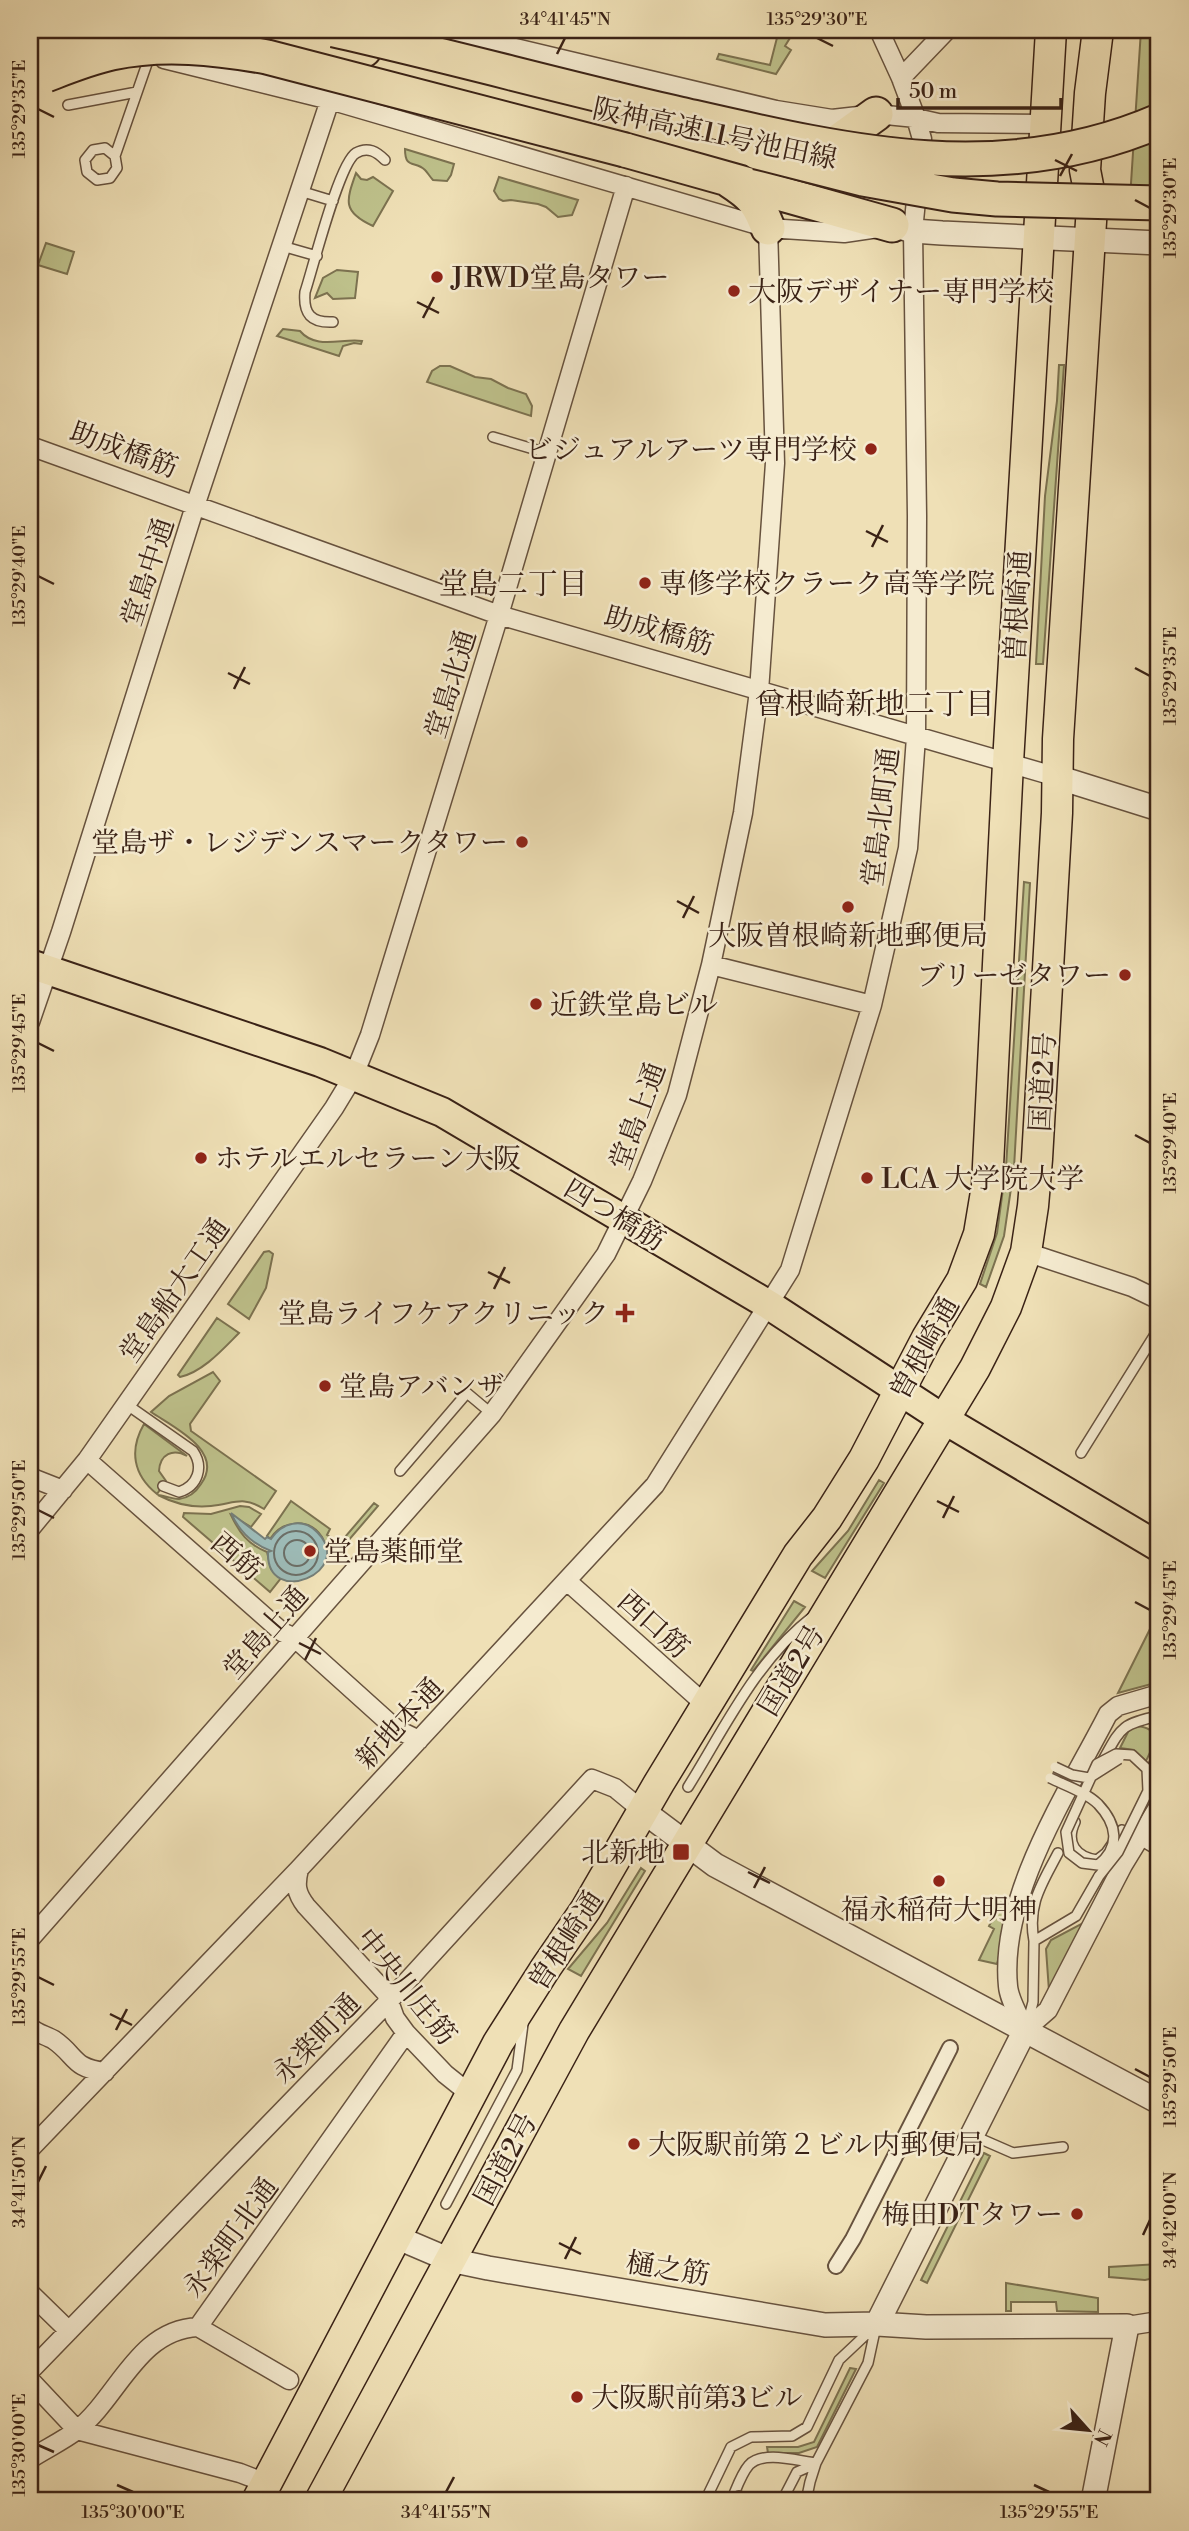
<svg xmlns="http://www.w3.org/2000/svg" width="1189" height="2531" font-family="'Libre Bodoni','Noto Serif JP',serif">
	<rect width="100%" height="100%" fill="#efe0b6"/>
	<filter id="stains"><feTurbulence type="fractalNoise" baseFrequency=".00286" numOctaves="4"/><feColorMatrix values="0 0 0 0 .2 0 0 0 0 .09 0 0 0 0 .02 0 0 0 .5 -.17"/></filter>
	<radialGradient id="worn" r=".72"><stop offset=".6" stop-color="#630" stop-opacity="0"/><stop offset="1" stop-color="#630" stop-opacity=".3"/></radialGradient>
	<!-- green -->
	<path fill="#bec18b" stroke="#7c7250" stroke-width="2" d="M 779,30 L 795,30 L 785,46 L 791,50 L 776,74 L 717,59 L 719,54 L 770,65 Z
		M 1141,30 L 1159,30 L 1159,215 L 1129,214 Z
		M 405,149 L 454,164 L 451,175 L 447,181 L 433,180 C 430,177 428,173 425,170 C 415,160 405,170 405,149 Z
		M 356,173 L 361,179 L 367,180 L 373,177 L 393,191 L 373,226 C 342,212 346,201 356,173 Z
		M 499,177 L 578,200 L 572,215 L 558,217 L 546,207 L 538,204 L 511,200 L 503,201 L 499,199 L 494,191 Z
		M 46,243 L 74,252 L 67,274 L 38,265 Z
		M 337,270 L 358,272 L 355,298 L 333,299 L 327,293 L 315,298 L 323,278 Z
		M 283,329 L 300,331 C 316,350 342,338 362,341 L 361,344 L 354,343 L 343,346 L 339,356 L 277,336 Z
		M 1059,365 L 1064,365 L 1043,664 L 1036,664 L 1045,496 L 1057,401 Z
		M 440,366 L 450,366 L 475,377 L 491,379 L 508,388 L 526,394 L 532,406 L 531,416 L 427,382 L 432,371 Z
		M 1024,882 L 1030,883 L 1014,1168 L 1004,1236 L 986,1287 L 980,1284 L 997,1233 L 1006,1167 Z
		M 269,1251 L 273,1254 L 266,1288 L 249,1319 L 228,1304 L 264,1252 Z
		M 217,1318 L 239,1333 C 223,1349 203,1372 180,1377 L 178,1375 Z
		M 213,1372 L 220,1381 L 190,1424 L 191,1431 L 276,1491 L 264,1509 C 242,1495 234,1504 211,1506 C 192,1508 175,1504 158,1495 C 163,1495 171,1499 179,1499 C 188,1498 196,1492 201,1484 C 225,1451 173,1427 151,1412 L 169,1396 Z
		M 144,1424 L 187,1456 C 173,1448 160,1454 159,1471 L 166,1481 L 157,1494 C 133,1475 129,1450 144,1424 Z
		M 879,1480 L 884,1483 L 825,1578 L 812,1571 L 848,1531 Z
		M 291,1501 L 330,1529 L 327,1535 L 340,1543 L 374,1503 L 378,1506 L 329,1563 C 324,1555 327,1545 322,1537 C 309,1517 282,1520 270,1539 L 267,1536 Z
		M 240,1506 L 249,1507 L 261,1514 L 251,1527 L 231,1515 C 239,1532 247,1544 267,1552 L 271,1569 L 281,1578 L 270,1592 L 183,1517 L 184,1513 L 211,1514 Z
		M 794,1601 L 805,1607 L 753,1671 L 751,1670 Z
		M 1158,1613 L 1159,1682 L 1118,1693 Z
		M 1137,1726 C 1163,1729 1154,1744 1146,1761 L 1134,1750 L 1120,1748 L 1129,1730 Z
		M 641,1868 L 645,1871 L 581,1976 L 568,1969 L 607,1923 Z
		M 1001,1902 L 1008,1906 L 1010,1911 L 997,1964 L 979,1960 L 994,1929 L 989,1926 Z
		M 1083,1923 L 1049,1991 L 1046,1949 L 1051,1940 Z
		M 984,2153 L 990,2156 L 927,2283 L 921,2280 Z
		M 1159,2264 L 1159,2277 L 1145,2280 L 1109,2277 L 1109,2267 Z
		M 1006,2283 L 1098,2298 L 1098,2312 L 1057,2311 L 1056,2302 L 1011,2302 L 1011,2311 L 1006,2311 Z
		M 850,2368 L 856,2369 L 817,2447 L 799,2453 L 768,2453 L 767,2447 L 798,2447 L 814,2442 Z"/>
	<!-- water -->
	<path fill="#9dbbb7" stroke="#757e77" stroke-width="2" d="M 231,1513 L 265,1539 L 267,1537 L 271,1539 C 282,1523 302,1517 317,1532 C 357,1572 266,1609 268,1552 L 271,1551 C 252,1544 239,1531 231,1513 Z"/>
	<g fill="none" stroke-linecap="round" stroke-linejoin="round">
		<!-- shore -->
		<path stroke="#6c6e66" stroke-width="2" d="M274 1553a22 22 0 1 1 44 0a22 22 0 1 1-44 0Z
			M284 1553a13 13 0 1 1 26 0a13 13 0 1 1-26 0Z"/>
		<defs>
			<path id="service" d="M 68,105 L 137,92
				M 115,156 L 105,148 L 93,150 L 85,160 L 87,172 L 97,180 L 110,178 L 117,168 L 115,156 L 150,55
				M 300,191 L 333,201
				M 282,246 L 317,256
				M 333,322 C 311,323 303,314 305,292 C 313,268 339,163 356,153 C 368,146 377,152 385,160
				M 493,437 L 547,453
				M 126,1404 L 193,1451 C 204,1467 198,1486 179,1492 L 163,1486
				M 1081,1453 L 1159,1328
				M 400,1471 L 467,1393 L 492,1414
				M 1102,1762 C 1121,1728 1120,1724 1159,1716
				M 1153,1766 L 1159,1752
				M 688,1787 C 724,1729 756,1661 811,1618
				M 1075,1822 C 1065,1843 1076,1857 1097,1860 L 1106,1853 L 1122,1830
				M 1034,1941 C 1027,1904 1042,1884 1058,1853
				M 1027,2025 L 1033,2002 L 1034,1941 L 1076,1916 L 1099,1876
				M 974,2136 L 1013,2153 L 1063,2147
				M 446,2204 L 517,2070 L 523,2024
				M 705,2501 L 731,2447 L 751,2437 L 792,2436 L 807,2427 L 839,2360 L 873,2328
				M 731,2501 C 736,2490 741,2474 749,2465 C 763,2450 798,2461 816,2463
				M 782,2501 L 797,2472 L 815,2464
				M 806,2501 L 810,2482 L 816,2463 L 868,2363 L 876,2326"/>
			<path id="pedestrian" d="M 836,2266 L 853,2239 L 950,2048"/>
			<path id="minor" d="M 440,30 L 776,110 L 832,119 L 876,114 L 916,118 L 938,123 L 1045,124
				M 164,59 L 330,100 L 768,228 L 844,233 L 878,228
				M 30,76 L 45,30
				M 901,78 L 947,30
				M 30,446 L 499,615 L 1057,777
				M 711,965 L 872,1005
				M 30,1022 L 61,932 L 195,506 L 330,100
				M 1026,1252 L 1132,1287 L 1159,1300
				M 87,1460 L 282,1632 L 295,1638 L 396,1729 L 419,1740
				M 30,1477 L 63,1490
				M 30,1529 L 87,1460 L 334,1108 L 354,1075 L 370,1035 L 499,615 L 626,186
				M 567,1581 L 707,1706
				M 1159,1694 L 1118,1706 L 1108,1714 C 1068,1792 999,1896 1008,1986 C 1009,2000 1020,2017 1025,2030 L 1048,2010 L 1123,1865 L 1159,1806
				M 299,1869 C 295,1885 296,1893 306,1906 L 386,1993 L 395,2018 L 406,2033 L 445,2074 L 470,2094
				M 30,1939 L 492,1414 L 606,1254 L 642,1181 L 677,1095 L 711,965 L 743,813 L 759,691 L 775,463 L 768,228
				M 30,2027 C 37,2034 46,2035 54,2040 C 77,2056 72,2068 105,2072
				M 30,2149 L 299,1869 L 655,1485 L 790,1270 L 872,1005 L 908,848 L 916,737 L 917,516 L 913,231 L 922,139 L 916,118 L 901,78 L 879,30
				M 30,2293 L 69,2331
				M 1127,2326 L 1159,2321
				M 198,2327 L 289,2380
				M 30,2371 L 389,2001 L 592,1779 L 615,1788 L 643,1811
				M 30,2380 L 77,2430 L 240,2473 L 266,2483
				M 30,2459 C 45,2449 63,2441 77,2430 C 119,2397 137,2330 198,2327 L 406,2033"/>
			<path id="tertiary" d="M 892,225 L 913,231 L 942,233 L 1159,243
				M 1057,777 L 1159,809
				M 643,1811 L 715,1865 L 1159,2102
				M 1142,1833 L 1159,1843
				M 396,2237 L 450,2260 L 488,2268 L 825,2325 L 877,2324 L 926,2327 L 1127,2326 L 1093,2501
				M 877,2324 L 1025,2030"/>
			<path id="primary" d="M 30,964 L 320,1062 L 442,1112 L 769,1305 L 945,1420 L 1159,1547"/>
			<path id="trunk" d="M 257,2501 L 498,2043 L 545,1969 L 586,1909 L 659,1783 L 798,1555 L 827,1518 L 864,1459 L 927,1338 L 962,1280 L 979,1234 L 987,1186 L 1008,763 L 1051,30
				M 320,2501 L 574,2031 L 975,1368 L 1006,1307 L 1026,1252 L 1033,1206 L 1037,1159 L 1057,813 L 1058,739 L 1092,206 L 1085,170 L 1090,93 L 1098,30"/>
			<path id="motorway" d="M 275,30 L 364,50
				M 625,150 L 892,225
				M 815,158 L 876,114
				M 730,181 C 753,196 758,202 768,228"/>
		</defs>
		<!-- service casing -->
		<use href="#service" stroke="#67523e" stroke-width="12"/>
		<!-- pedestrian casing -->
		<use href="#pedestrian" stroke="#67523e" stroke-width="18"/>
		<!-- minor casing -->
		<use href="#minor" stroke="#67523e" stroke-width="21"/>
		<!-- tertiary casing -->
		<use href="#tertiary" stroke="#67523e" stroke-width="26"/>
		<!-- primary casing -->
		<use href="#primary" stroke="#3a2216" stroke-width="32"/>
		<!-- trunk casing -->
		<use href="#trunk" stroke="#3a2216" stroke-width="33"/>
		<!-- motorway casing -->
		<use href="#motorway" stroke="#3a2216" stroke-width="37"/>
		<!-- service -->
		<use href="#service" stroke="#f5ebd0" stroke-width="9"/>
		<!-- pedestrian -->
		<use href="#pedestrian" stroke="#f5ebd0" stroke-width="14"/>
		<!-- minor -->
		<use href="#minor" stroke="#f5ebd0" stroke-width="18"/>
		<!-- tertiary -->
		<use href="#tertiary" stroke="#f5ebd0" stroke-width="23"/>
		<!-- primary -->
		<use href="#primary" stroke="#efe0b6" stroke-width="28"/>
		<!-- trunk -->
		<use href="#trunk" stroke="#efe0b6" stroke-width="30"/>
		<!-- motorway -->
		<use href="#motorway" stroke="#efe0b6" stroke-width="33"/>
		<defs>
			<path id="service-bridge" d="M 1055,1767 L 1072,1775 L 1089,1778 L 1119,1759
				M 1050,1778 C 1064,1785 1086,1792 1098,1804 C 1117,1824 1121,1847 1098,1865 L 1082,1863 L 1069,1853 L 1066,1832 L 1097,1764 L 1116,1754 L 1132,1755 L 1147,1769 L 1148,1791 L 1118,1852 L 1099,1876
				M 728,2501 L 739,2496 L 759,2501"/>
			<path id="motorway-bridge" d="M 334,30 C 450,56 565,88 680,114 C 842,151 999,190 1159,121
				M 30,59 L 46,50 L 97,30
				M 46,75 C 67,67 89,58 112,53 C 163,42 216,48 267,57 L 625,150
				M 757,152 L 863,179 L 953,195 L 997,199 L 1159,203"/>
		</defs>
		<!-- service-bridge casing -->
		<use href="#service-bridge" stroke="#67523e" stroke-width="12" stroke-linecap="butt"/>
		<!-- motorway-bridge casing -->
		<use href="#motorway-bridge" stroke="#3a2216" stroke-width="37" stroke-linecap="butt"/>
		<!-- service-bridge -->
		<use href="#service-bridge" stroke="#f5ebd0" stroke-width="9"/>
		<!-- motorway-bridge -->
		<use href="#motorway-bridge" stroke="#efe0b6" stroke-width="33"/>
	</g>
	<!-- ticks -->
	<path fill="none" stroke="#3a2216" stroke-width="2.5" d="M 817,38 L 833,46M 557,54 L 565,38M 38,109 L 54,117M 1055,160 L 1077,171M 1060,176 L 1072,154M 1135,200 L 1150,208M 417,302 L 439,313M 423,318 L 434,297M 866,531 L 888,542M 872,547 L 883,525M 38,576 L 54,584M 1135,668 L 1150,676M 228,673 L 250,684M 234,689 L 245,667M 677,901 L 699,913M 683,918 L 694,896M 38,1043 L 54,1051M 1135,1135 L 1150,1143M 488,1272 L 510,1283M 494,1289 L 505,1267M 937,1501 L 959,1512M 38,1510 L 54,1518M 943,1518 L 954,1496M 1135,1602 L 1150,1610M 299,1643 L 321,1654M 305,1660 L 316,1638M 748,1872 L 770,1883M 754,1888 L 765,1867M 38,1977 L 54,1985M 110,2014 L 132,2025M 116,2030 L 127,2009M 1135,2069 L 1150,2077M 38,2182 L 46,2166M 1143,2235 L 1150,2220M 559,2243 L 581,2254M 565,2259 L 576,2237M 38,2445 L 54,2452M 117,2485 L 133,2492M 1034,2485 L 1049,2492M 446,2492 L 454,2477"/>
	<!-- markers -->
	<g fill="#8f2418" stroke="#f5ebd0" stroke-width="2.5">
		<circle cx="437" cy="277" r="7"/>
		<circle cx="734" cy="291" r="7"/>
		<circle cx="871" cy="449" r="7"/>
		<circle cx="645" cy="583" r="7"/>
		<circle cx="522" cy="842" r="7"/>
		<circle cx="848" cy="907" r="7"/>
		<circle cx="1125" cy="975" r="7"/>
		<circle cx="536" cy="1004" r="7"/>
		<circle cx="201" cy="1158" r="7"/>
		<circle cx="867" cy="1178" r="7"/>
		<path d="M621.5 1302.5h7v7h7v7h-7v7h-7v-7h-7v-7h7z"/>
		<circle cx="325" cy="1386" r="7"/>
		<circle cx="310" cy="1551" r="7"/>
		<rect x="672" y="1843" width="18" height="18" rx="3.5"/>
		<circle cx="939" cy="1881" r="7"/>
		<circle cx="634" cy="2144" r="7"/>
		<circle cx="1077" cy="2214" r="7"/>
		<circle cx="577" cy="2397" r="7"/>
	</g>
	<g text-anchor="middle" stroke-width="5" stroke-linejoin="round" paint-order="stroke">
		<!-- street labels -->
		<g font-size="28" fill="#3a2216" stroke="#f5ebd0">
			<text transform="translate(715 133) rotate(12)" y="10">阪神高速11号池田線</text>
			<text transform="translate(124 449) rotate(20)" y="10">助成橋筋</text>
			<text transform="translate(147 572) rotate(-72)" y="10">堂島中通</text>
			<text transform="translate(1017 606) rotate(-87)" y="10">曽根崎通</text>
			<text transform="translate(659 630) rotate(16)" y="10">助成橋筋</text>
			<text transform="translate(450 684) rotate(-73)" y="10">堂島北通</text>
			<text transform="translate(880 817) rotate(-83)" y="10">堂島北町通</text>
			<text transform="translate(1042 1082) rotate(-87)" y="10">国道2号</text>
			<text transform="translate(637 1116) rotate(-70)" y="10">堂島上通</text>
			<text transform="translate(615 1214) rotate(31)" y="10">四つ橋筋</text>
			<text transform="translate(174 1290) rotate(-55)" y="10">堂島船大工通</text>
			<text transform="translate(924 1348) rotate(-61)" y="10">曽根崎通</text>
			<text transform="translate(237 1556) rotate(41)" y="10">西筋</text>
			<text transform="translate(654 1624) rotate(42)" y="10">西口筋</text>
			<text transform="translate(265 1632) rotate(-49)" y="10">堂島上通</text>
			<text transform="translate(791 1670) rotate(-59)" y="10">国道2号</text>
			<text transform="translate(399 1723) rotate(-47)" y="10">新地本通</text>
			<text transform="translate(565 1940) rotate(-57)" y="10">曽根崎通</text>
			<text transform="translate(407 1986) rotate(51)" y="10">中央川庄筋</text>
			<text transform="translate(316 2038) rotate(-46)" y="10">永楽町通</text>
			<text transform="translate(505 2159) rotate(-62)" y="10">国道2号</text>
			<text transform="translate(230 2237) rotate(-54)" y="10">永楽町北通</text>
			<text transform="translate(668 2268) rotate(9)" y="10">樋之筋</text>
		</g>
		<!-- poi labels -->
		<g font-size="28" fill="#3a2216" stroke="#f5ebd0" text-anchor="start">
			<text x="451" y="287">JRWD堂島タワー</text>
			<text x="748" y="301">大阪デザイナー専門学校</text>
			<text x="857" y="459" text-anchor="end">ビジュアルアーツ専門学校</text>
			<text x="659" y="593">専修学校クラーク高等学院</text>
			<text x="508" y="852" text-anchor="end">堂島ザ・レジデンスマークタワー</text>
			<text x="848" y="945" text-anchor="middle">大阪曽根崎新地郵便局</text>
			<text x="1111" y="985" text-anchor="end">ブリーゼタワー</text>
			<text x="550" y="1014">近鉄堂島ビル</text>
			<text x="215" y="1168">ホテルエルセラーン大阪</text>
			<text x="881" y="1188">LCA 大学院大学</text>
			<text x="609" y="1323" text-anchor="end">堂島ライフケアクリニック</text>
			<text x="339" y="1396">堂島アバンザ</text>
			<text x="324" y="1561">堂島薬師堂</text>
			<text x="665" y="1862" text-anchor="end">北新地</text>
			<text x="939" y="1919" text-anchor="middle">福永稲荷大明神</text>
			<text x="648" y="2154">大阪駅前第２ビル内郵便局</text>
			<text x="1063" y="2224" text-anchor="end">梅田DTタワー</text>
			<text x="591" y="2407">大阪駅前第3ビル</text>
		</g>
		<!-- neighbourhood labels -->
		<g font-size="30" fill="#3a2216" stroke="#f5ebd0">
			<text x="513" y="594">堂島二丁目</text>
			<text x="875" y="714">曾根崎新地二丁目</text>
		</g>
	</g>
	<!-- margin -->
	<rect width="1189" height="2531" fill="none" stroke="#efe0b6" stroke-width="77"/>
	<!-- north arrow -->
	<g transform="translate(1088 2430) rotate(117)" stroke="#f5ebd0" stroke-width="5" paint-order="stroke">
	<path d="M0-5L12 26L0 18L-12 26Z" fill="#3a2216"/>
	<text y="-10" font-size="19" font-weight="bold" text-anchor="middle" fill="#3a2216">N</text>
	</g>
	<!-- scale -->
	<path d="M898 98v10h163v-10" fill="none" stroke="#3a2216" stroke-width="3.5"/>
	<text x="909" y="98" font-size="21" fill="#3a2216" stroke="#f5ebd0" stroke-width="5" paint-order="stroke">50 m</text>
	<rect x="38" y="38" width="1112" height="2454" fill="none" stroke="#3a2216" stroke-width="2.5"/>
	<g font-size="18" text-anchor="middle" fill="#3a2216">
		<text x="565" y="25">34°41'45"N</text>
		<text x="817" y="25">135°29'30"E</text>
		<text transform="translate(19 109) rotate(-90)" y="6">135°29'35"E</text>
		<text transform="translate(1170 208) rotate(-90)" y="6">135°29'30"E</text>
		<text transform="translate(19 576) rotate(-90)" y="6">135°29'40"E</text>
		<text transform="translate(1170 676) rotate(-90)" y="6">135°29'35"E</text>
		<text transform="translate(19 1043) rotate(-90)" y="6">135°29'45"E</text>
		<text transform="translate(1170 1143) rotate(-90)" y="6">135°29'40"E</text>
		<text transform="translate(19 1510) rotate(-90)" y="6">135°29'50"E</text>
		<text transform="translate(1170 1610) rotate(-90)" y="6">135°29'45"E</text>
		<text transform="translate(19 1977) rotate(-90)" y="6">135°29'55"E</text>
		<text transform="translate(1170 2077) rotate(-90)" y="6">135°29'50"E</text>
		<text transform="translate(19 2182) rotate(-90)" y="6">34°41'50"N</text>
		<text transform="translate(1170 2220) rotate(-90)" y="6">34°42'00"N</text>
		<text transform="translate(19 2445) rotate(-90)" y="6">135°30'00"E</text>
		<text x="133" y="2518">135°30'00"E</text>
		<text x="446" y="2518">34°41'55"N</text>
		<text x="1049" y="2518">135°29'55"E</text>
	</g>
	<rect width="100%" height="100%" filter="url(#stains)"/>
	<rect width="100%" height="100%" fill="url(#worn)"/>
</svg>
